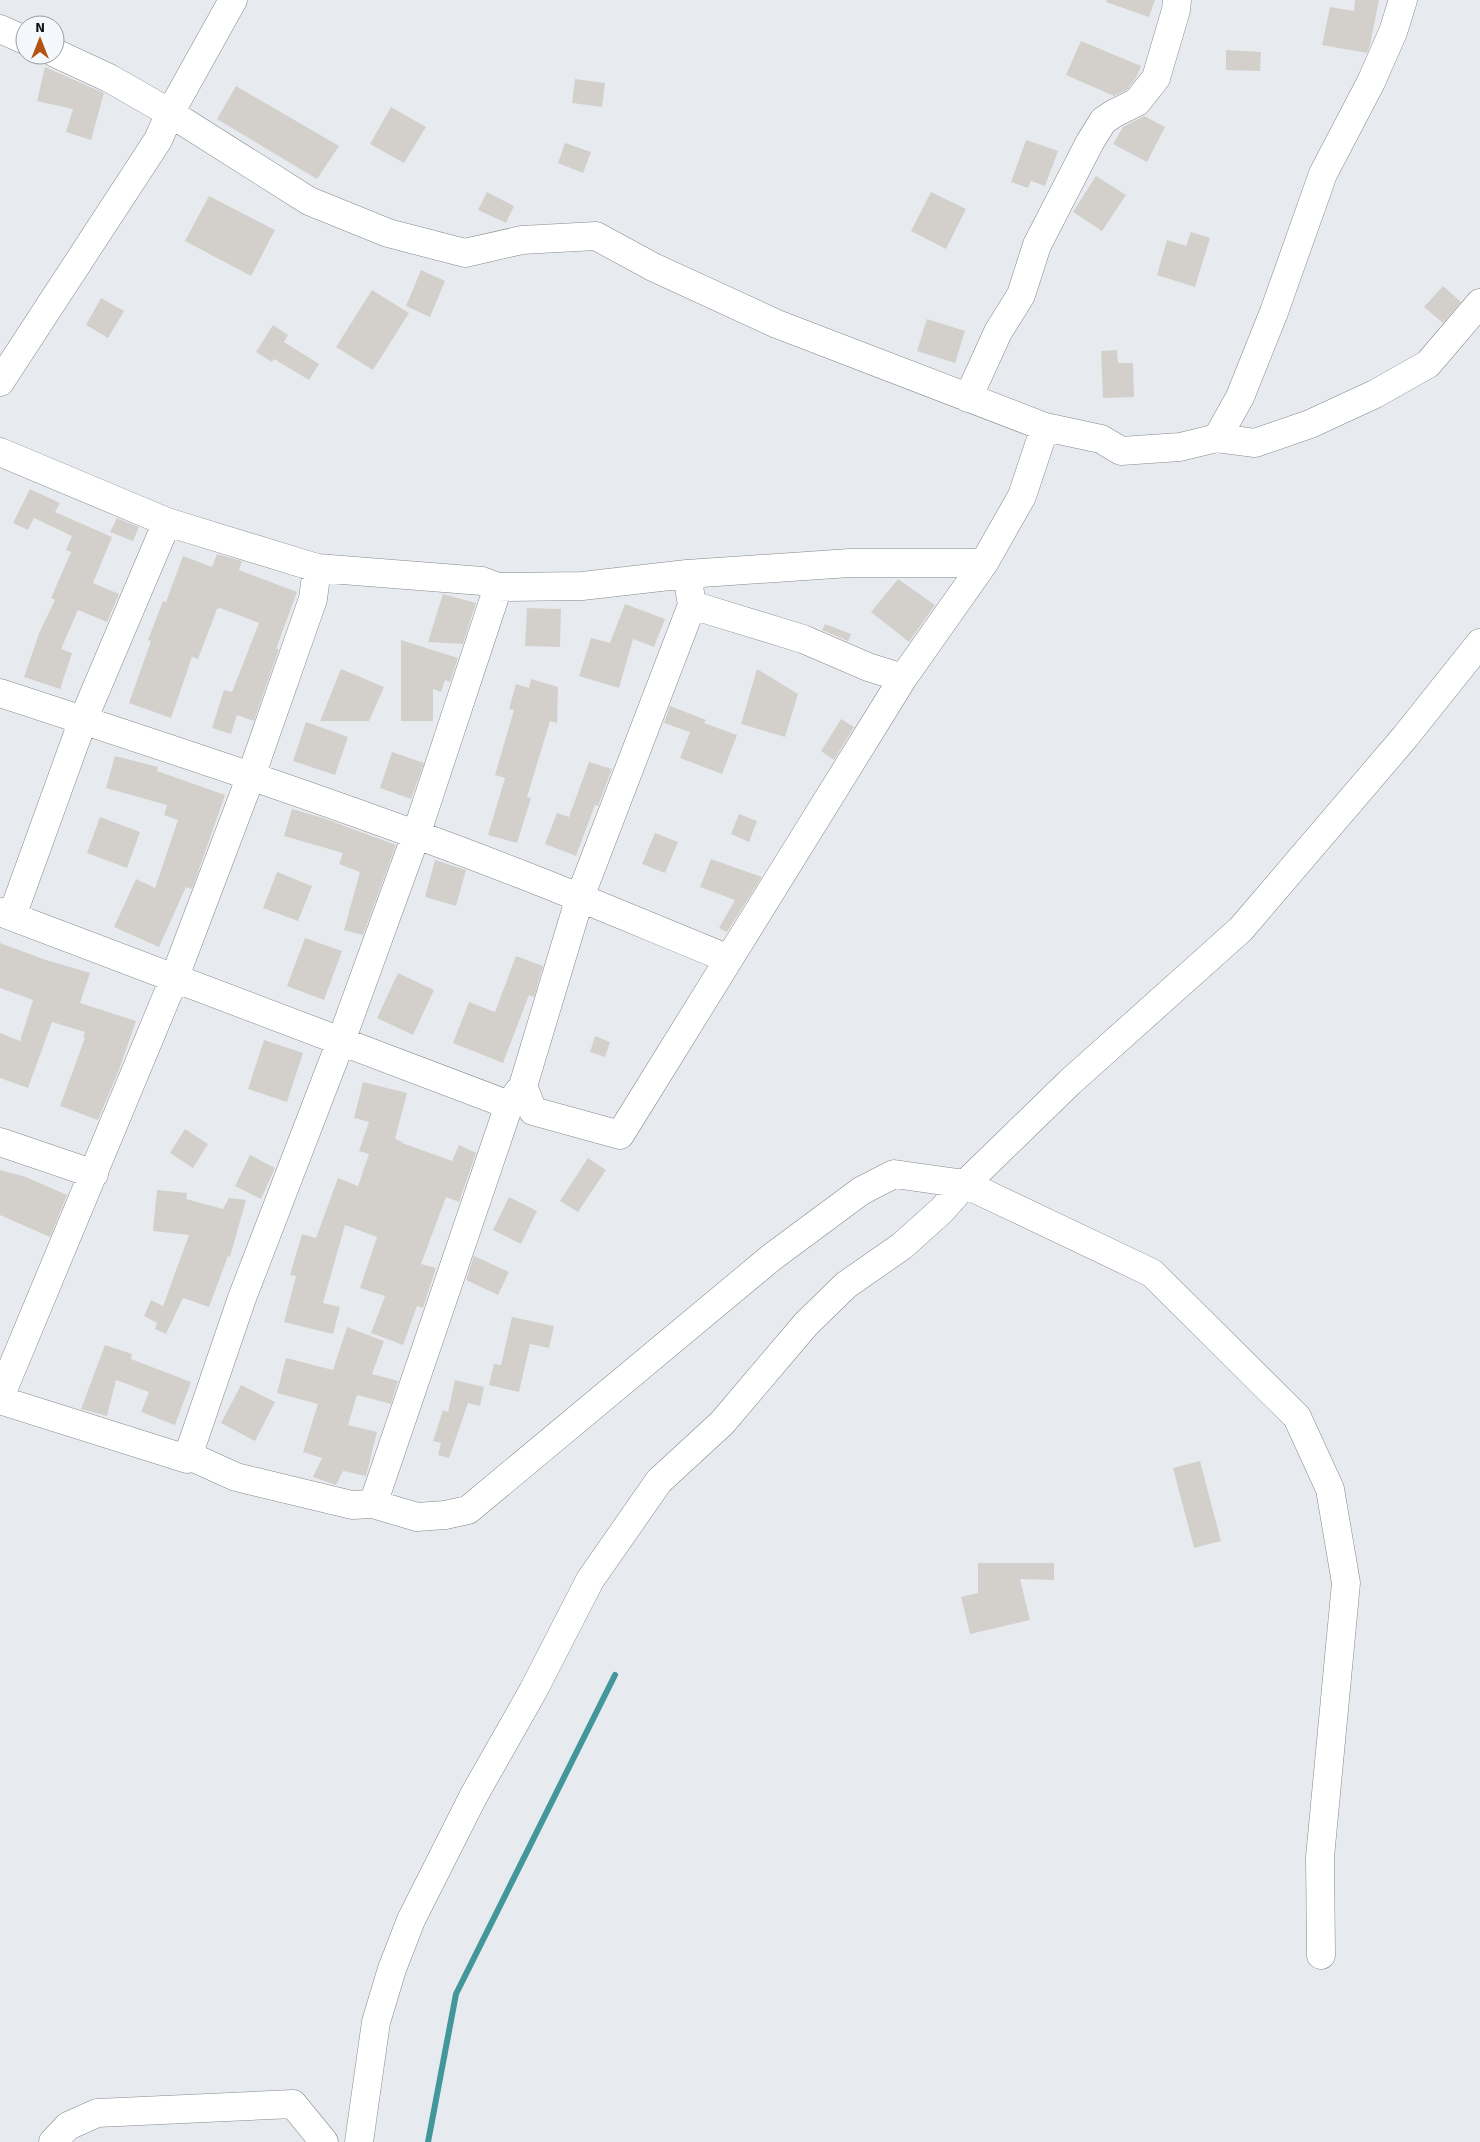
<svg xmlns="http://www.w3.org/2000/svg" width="1480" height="2142" font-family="Signika,sans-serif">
	<rect width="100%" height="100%" fill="#e7ebef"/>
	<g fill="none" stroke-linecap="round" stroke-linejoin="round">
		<!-- stream -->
		<path stroke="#43979a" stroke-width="6" d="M 428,2142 L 456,1994 L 615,1675"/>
	</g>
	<!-- building -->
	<path fill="#d3d0cc" d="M 1107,0 L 1155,0 L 1149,17 L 1106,2 Z
		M 1355,0 L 1379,0 L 1370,45 L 1367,53 L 1322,45 L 1330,7 L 1354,11 Z
		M 1081,41 L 1141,66 L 1136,78 L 1127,90 L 1114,96 L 1066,75 Z
		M 1226,50 L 1261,52 L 1260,71 L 1226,70 Z
		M 45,67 L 104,93 L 91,140 L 66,132 L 73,109 L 37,101 Z
		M 575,79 L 605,83 L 602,107 L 572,103 Z
		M 236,86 L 339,146 L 317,179 L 217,119 Z
		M 391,107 L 426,127 L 404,163 L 370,144 Z
		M 1144,116 L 1165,127 L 1147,162 L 1113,144 L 1123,127 Z
		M 1026,140 L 1058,151 L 1045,186 L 1031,181 L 1028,188 L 1011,182 Z
		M 565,143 L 591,152 L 583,173 L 558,163 Z
		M 1096,176 L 1126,195 L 1102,231 L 1073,212 Z
		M 487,192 L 514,206 L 506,223 L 478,210 Z
		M 931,192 L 966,209 L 946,249 L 911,231 Z
		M 209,196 L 275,230 L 251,276 L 185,241 Z
		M 1191,232 L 1210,238 L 1195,287 L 1157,275 L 1167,240 L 1186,246 Z
		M 421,270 L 445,281 L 430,317 L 406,306 Z
		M 1443,286 L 1461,302 L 1443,323 L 1424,307 Z
		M 372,290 L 409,313 L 373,370 L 336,347 Z
		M 101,298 L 124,311 L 108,338 L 86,325 Z
		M 927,319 L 965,331 L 955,363 L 917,351 Z
		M 273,325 L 288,335 L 284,342 L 319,364 L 309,380 L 274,359 L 272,362 L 256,352 Z
		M 1117,350 L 1118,363 L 1133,363 L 1134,397 L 1103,398 L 1101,351 Z
		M 30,489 L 60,503 L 55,512 L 112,537 L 93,583 L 119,594 L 107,622 L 78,610 L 61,649 L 72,653 L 60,689 L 24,677 L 40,631 L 55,600 L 51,598 L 71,552 L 66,550 L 72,536 L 34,518 L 28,530 L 13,523 Z
		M 117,518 L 139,527 L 133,541 L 110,532 Z
		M 217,554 L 242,561 L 239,570 L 297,592 L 276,649 L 279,649 L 254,721 L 237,715 L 231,734 L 212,728 L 224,690 L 232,692 L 259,623 L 220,608 L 217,609 L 198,659 L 192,657 L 171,718 L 129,703 L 151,641 L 148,640 L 163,601 L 166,602 L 183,556 L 212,567 Z
		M 898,579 L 935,605 L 909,642 L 871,612 Z
		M 443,594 L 476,603 L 463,644 L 428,642 Z
		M 625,604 L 665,619 L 654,647 L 633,639 L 619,688 L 579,676 L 591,638 L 610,643 Z
		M 527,608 L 561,609 L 560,647 L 525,646 Z
		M 825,624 L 851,634 L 848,641 L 822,630 Z
		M 401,640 L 458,658 L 450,682 L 445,680 L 441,692 L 433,689 L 433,721 L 401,721 Z
		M 341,669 L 384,687 L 369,721 L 320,721 Z
		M 757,669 L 798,694 L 785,737 L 741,724 Z
		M 531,679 L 558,687 L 557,723 L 550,721 L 527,797 L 531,798 L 517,843 L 488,835 L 505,778 L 495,775 L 514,710 L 509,709 L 516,684 L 529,688 Z
		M 670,706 L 706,720 L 704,723 L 737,735 L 722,774 L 680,758 L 690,732 L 664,723 Z
		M 841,719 L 854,727 L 834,760 L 821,751 Z
		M 306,722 L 348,737 L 335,775 L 293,761 Z
		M 392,752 L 424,763 L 411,799 L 380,788 Z
		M 115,756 L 158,767 L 157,771 L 225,795 L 192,889 L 186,887 L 159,947 L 114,927 L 136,879 L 155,888 L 178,820 L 164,815 L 167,805 L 106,788 Z
		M 589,762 L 612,769 L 598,806 L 595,805 L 576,856 L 545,844 L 557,813 L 569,817 Z
		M 292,809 L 323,818 L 396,845 L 363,935 L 344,930 L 360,872 L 339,864 L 343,853 L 284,836 Z
		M 739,814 L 757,821 L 749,842 L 731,834 Z
		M 100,817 L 140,832 L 127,868 L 87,853 Z
		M 655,833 L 678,842 L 665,873 L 642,864 Z
		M 711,859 L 762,877 L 727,932 L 719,928 L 735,900 L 700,887 Z
		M 435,860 L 466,870 L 456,906 L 425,897 Z
		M 277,872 L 312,886 L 298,921 L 263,908 Z
		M 305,938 L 342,951 L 324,1000 L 287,986 Z
		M 0,943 L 46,960 L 90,973 L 80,1003 L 136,1021 L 120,1067 L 98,1120 L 60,1106 L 85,1038 L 83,1037 L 85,1032 L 52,1022 L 28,1088 L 0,1078 L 0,1033 L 20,1041 L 33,1000 L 0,988 Z
		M 516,956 L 543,966 L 534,997 L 529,995 L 503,1063 L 453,1043 L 469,1002 L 495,1012 Z
		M 398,973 L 434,990 L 413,1035 L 377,1018 Z
		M 595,1036 L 610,1042 L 605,1057 L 590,1052 Z
		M 264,1040 L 303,1053 L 287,1102 L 248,1089 Z
		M 363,1082 L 407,1093 L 395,1139 L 403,1142 L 402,1143 L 452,1161 L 459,1145 L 476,1153 L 459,1202 L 446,1197 L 421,1264 L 436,1268 L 423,1308 L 417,1306 L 403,1345 L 371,1333 L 385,1296 L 360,1288 L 377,1237 L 345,1225 L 323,1303 L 340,1307 L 333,1334 L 284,1322 L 296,1276 L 290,1275 L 302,1234 L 316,1238 L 338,1178 L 358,1186 L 369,1154 L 359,1151 L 369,1122 L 354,1118 Z
		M 185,1129 L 208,1144 L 193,1168 L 170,1153 Z
		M 250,1155 L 275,1168 L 261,1199 L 235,1186 Z
		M 588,1158 L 606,1170 L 578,1212 L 560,1201 Z
		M 0,1170 L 26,1177 L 67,1195 L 50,1237 L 0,1215 Z
		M 157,1190 L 187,1193 L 186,1199 L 223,1209 L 229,1198 L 246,1200 L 230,1257 L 228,1256 L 209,1307 L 183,1298 L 166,1334 L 155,1329 L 157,1323 L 144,1316 L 151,1300 L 163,1306 L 189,1235 L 153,1231 Z
		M 509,1197 L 537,1211 L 521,1244 L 493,1230 Z
		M 474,1256 L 509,1272 L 498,1295 L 466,1280 Z
		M 512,1317 L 554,1326 L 549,1348 L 530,1344 L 519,1392 L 489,1385 L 494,1364 L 501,1365 Z
		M 347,1327 L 384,1341 L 372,1374 L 398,1381 L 391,1404 L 357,1395 L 348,1425 L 377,1432 L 366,1476 L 343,1471 L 336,1485 L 313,1477 L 322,1458 L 303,1452 L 318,1404 L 277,1393 L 286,1358 L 333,1370 Z
		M 105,1345 L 132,1354 L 131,1359 L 191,1382 L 175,1425 L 141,1412 L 149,1392 L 116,1380 L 107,1416 L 81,1409 Z
		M 455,1380 L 484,1387 L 480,1406 L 468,1403 L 449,1458 L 438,1455 L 441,1443 L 433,1441 L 443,1410 L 448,1412 Z
		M 241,1385 L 275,1402 L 255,1441 L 221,1423 Z
		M 1200,1461 L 1221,1541 L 1194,1548 L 1173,1468 Z
		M 978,1563 L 1054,1563 L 1054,1580 L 1020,1579 L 1030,1620 L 970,1634 L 961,1597 L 978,1593 Z"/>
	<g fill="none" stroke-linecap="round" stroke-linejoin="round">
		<defs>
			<path id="minor" d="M 0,29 L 25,40
				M 55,53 L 109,78 L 170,113 L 309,201 L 388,233 L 465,253 L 522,240 L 596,236 L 653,267 L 777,324 L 1045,427 L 1101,439 L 1121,451 L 1180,447 L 1217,438 L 1255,443 L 1310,424 L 1375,394 L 1428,364 L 1480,303
				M 0,382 L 158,140 L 170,113 L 233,0
				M 968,398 L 998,332 L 1021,295 L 1037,245 L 1090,142 L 1103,121 L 1113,114 L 1137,102 L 1156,78 L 1176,10 L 1177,0
				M 1217,438 L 1240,397 L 1274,312 L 1323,174 L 1371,82 L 1393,32 L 1403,0
				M 0,452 L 167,522 L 317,568 L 482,581 L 498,587 L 416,835 L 341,1041 L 242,1298 L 187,1459
				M 687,574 L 692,605 L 580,897 L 523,1086 L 533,1111 L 620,1135 L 903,678 L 984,563 L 1022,496 L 1045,427
				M 498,587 L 582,586 L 687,574 L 850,563 L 984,563
				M 692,605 L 803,639 L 868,667 L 903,678
				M 0,693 C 175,750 351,808 523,875 C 592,902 660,931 729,959
				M 0,912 L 509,1105
				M 12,916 L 83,720 L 167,522
				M 0,1142 L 94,1174
				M 0,1397 L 174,979 L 251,776 L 313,599 L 317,568
				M 0,1400 L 187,1459 L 194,1458 L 236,1477 L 352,1505 L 373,1504 L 417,1517 L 445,1515 L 468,1510 L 772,1257 L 861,1191 L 894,1174 L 965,1184 L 1152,1273 L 1297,1417 L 1330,1489 L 1346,1583 L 1320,1857 L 1321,1955
				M 373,1504 L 509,1105 L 519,1091
				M 53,2142 L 68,2126 L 97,2113 L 293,2104 L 324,2142
				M 359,2142 L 376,2022 L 392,1969 L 411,1920 L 474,1795 L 533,1691 L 590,1580 L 659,1481 L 722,1423 L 806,1324 L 846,1285 L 902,1246 L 942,1210 L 965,1184 L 1070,1082 L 1241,929 L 1405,737 L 1480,643"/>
		</defs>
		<!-- minor casing -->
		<use href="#minor" stroke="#85888c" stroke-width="29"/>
		<!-- minor -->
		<use href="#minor" stroke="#fff" stroke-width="28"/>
	</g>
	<!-- north arrow -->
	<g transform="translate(40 40)"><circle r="24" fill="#f4f8fc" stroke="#999c9f"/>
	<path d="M0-4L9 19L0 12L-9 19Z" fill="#b45310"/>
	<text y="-8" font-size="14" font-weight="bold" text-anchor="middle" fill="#111314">N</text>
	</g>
</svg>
